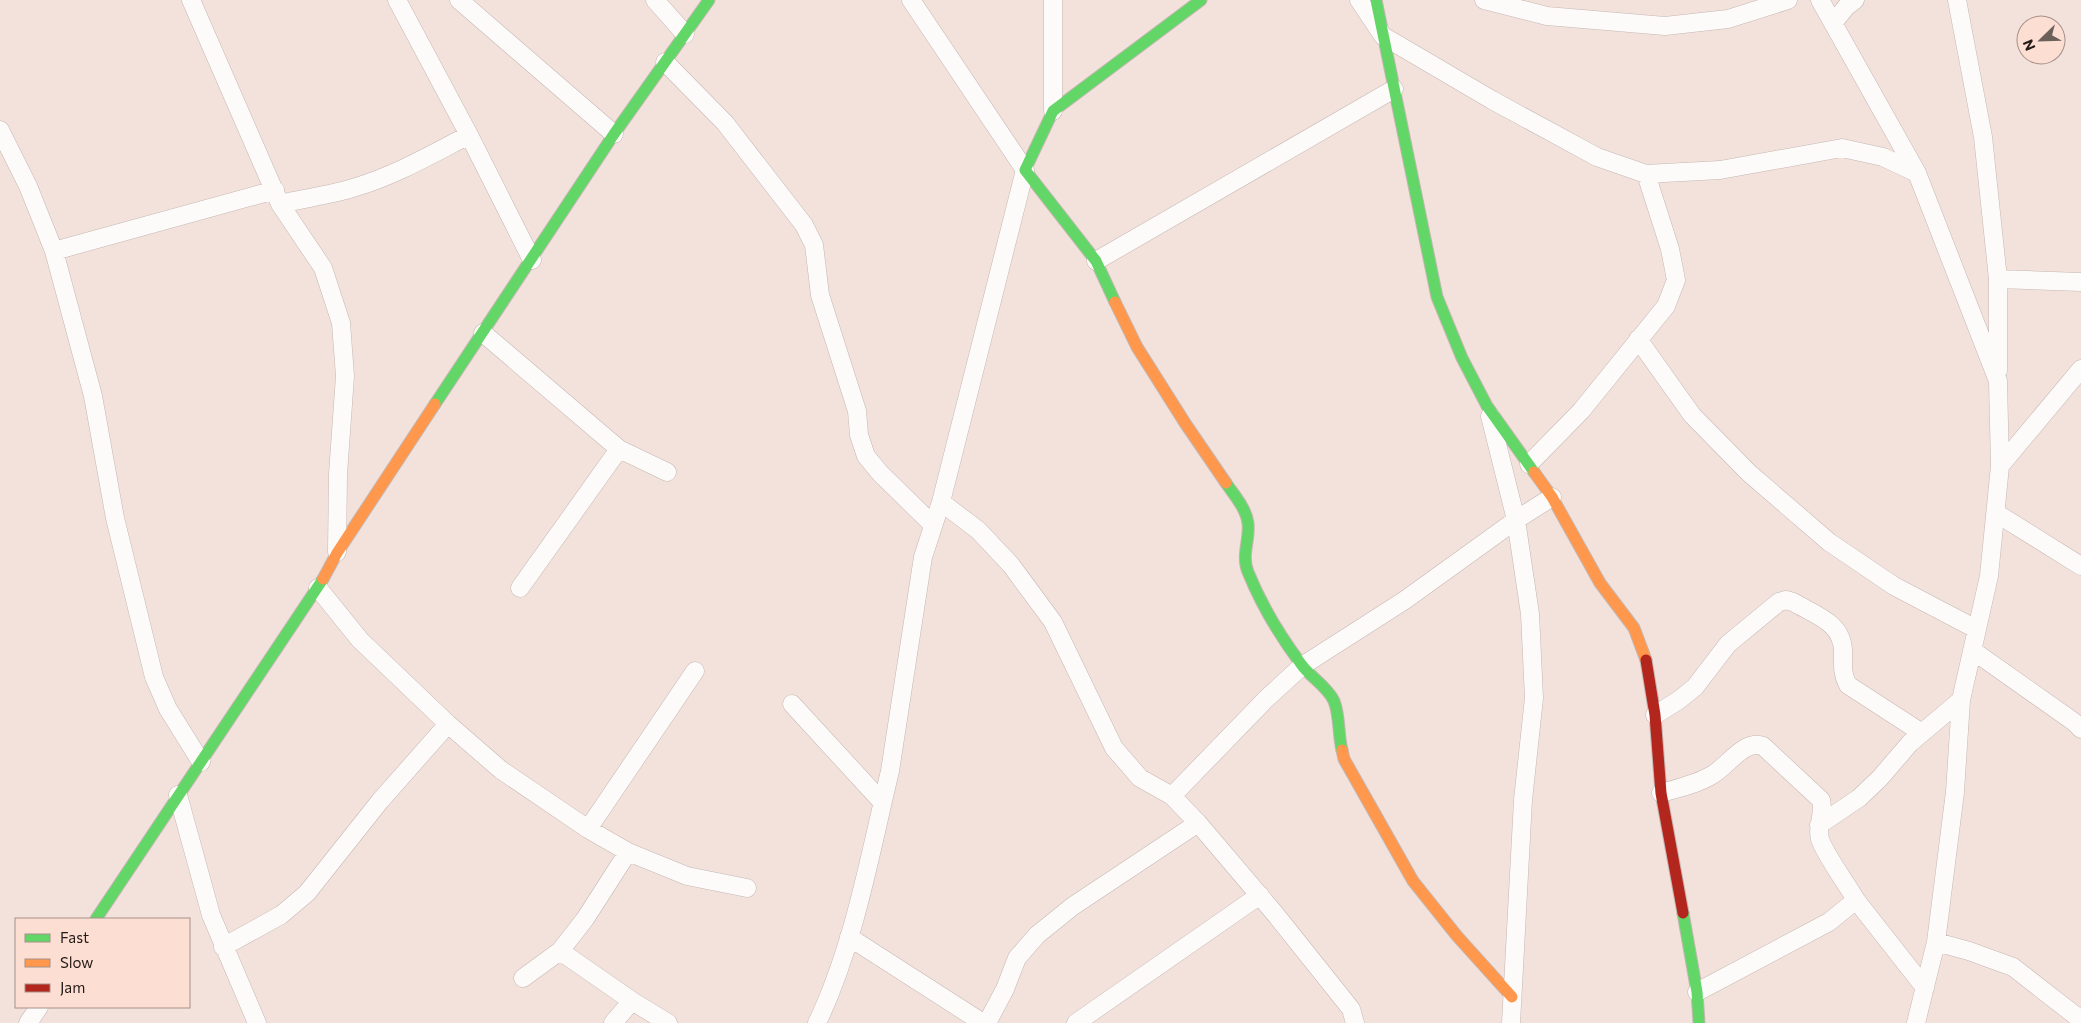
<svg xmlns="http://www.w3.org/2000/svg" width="2081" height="1023" font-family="Commissioner,sans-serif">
	<rect width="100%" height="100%" fill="#f3e2dc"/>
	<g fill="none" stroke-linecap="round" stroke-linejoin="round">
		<defs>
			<path id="street" d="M 191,0 L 280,204 L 323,268 L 341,323 L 345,376 L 338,474 L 337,552
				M 397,0 L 469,135 L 532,260
				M 459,0 L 614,134
				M 655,0 L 685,34
				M 1053,0 L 1053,111
				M 1359,0 L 1383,36 L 1492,100 L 1597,157 L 1646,174 L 1720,170 L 1842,148 L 1883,157 L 1917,173
				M 1484,0 L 1547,16 L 1665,26 L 1728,19 L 1788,0
				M 1820,0 L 1917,173 L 1998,381 L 2000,466 L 1989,576 L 1961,700 L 1955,792 L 1936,942 L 1916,1023
				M 1957,0 L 1983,137 L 1998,279 L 1998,371
				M 1834,22 L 1846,7 L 1855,0
				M 665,62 L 725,123 L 804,225 L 814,245 L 820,295 L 857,411 L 859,435 L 866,456 L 880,473 L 933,525
				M 0,130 L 28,186 L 54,251 L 93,396 L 115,518 L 154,677 L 168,709 L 201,762
				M 280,204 C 305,198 332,195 356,187 C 396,175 432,154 469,135
				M 54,251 L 275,190
				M 1096,261 L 1394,89
				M 1998,279 L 2081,282
				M 483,333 L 619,449 L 667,472
				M 1638,339 L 1692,415 L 1749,473 L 1829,542 L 1894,586 L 1976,629
				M 1490,416 L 1516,520 L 1530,614 L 1534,698 L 1523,800 L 1511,1023
				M 1529,464 L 1581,411 L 1666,306 L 1676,280 L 1670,249 L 1646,174
				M 2000,466 L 2081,369
				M 941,502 L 978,530 L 1011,565 L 1053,622 L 1114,748 L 1140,778 L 1172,796 L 1198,823 L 1276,915 L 1351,1009 L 1355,1023
				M 1996,513 L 2081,566
				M 318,588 L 360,640 L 448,724 L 501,770 L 588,829 L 628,852 L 687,876 L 747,888
				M 520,588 L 619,449
				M 1972,650 L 2074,722 L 2081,729
				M 792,704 L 882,802
				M 1655,715 L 1679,700 L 1695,687 L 1728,644 L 1779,602 L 1786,600 L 1793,602 C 1817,616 1844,623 1843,654 C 1843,666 1842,674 1848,685 L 1922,733
				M 1661,793 C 1679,788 1697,784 1712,775 C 1728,766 1744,739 1763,746 L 1821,800 C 1825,815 1816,825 1820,839 C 1824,853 1848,886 1856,900
				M 178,795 L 211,915 L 257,1023
				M 1172,796 L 1266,699 L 1302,666 L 1405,600 L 1516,520 L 1552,497
				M 1819,825 L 1859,798 L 1880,778 L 1910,743 L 1961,700
				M 588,829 L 695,671
				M 849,937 L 983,1023
				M 1936,942 L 1969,951 L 2013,967 L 2081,1020
				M 223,947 L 281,915 L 307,893 L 380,801 L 448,724
				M 560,951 L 632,1001 L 668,1023
				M 523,978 L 560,951 L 585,919 L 628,852
				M 1697,992 L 1829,922 L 1856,900 L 1925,988
				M 28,1023 L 39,1007
				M 613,1023 L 632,1001
				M 817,1023 C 854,946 870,854 890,771 L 923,557 L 941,502 L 1025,170 L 911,0
				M 987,1023 L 1005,989 L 1017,958 L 1037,935 L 1073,906 L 1198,823
				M 1076,1023 L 1260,895"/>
			<path id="fast" d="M 1376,0 L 1437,297 L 1462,358 L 1487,406 L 1534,472
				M 1115,302 L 1096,261 L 1025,170 L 1053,111 L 1201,0
				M 435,404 L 614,134 L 709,0
				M 1226,483 C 1234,495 1246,508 1248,523 C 1250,540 1241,555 1248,572 C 1261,604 1280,636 1301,664 C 1310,677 1327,686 1334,701 C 1340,716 1338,735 1342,750
				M 1683,913 L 1697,992 L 1699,1023
				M 96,919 L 323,579"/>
			<path id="slow" d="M 1115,302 L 1137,347 L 1185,423 L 1226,483
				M 1534,472 L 1552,497 L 1600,583 L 1634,628 L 1646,660
				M 323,579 L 337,553 L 435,404
				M 1342,750 L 1344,759 L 1413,881 L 1457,936 L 1512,997"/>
			<path id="jam" d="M 1646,660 L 1655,715 L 1661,793 L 1683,913"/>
		</defs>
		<!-- street casing -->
		<use href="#street" stroke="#c4b7b2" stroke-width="19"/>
		<!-- fast casing -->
		<use href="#fast" stroke="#c4b7b2" stroke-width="13"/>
		<!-- slow casing -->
		<use href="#slow" stroke="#c4b7b2" stroke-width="13"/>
		<!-- jam casing -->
		<use href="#jam" stroke="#c4b7b2" stroke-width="13"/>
		<!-- street -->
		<use href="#street" stroke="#fdfbfa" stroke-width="18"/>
		<!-- fast -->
		<use href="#fast" stroke="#63d668" stroke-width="11"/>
		<!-- slow -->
		<use href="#slow" stroke="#ff974d" stroke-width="11"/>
		<!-- jam -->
		<use href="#jam" stroke="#b3261e" stroke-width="11"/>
	</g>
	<!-- legend -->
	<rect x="15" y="918" width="175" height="90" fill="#fcded3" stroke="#a69087"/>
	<rect x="25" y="934" width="25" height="8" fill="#63d668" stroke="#a69087"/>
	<text x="60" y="943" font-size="15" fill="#241a16">Fast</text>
	<rect x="25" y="959" width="25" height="8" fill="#ff974d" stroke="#a69087"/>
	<text x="60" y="968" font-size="15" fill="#241a16">Slow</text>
	<rect x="25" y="984" width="25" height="8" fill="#b3261e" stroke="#a69087"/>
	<text x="60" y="993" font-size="15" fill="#241a16">Jam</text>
	<!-- north arrow -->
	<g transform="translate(2041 40) rotate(247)"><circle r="24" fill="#fcded3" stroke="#a69087"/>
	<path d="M0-4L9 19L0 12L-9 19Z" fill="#6c605b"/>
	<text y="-8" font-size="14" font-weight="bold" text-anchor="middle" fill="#241a16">N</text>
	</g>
</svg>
